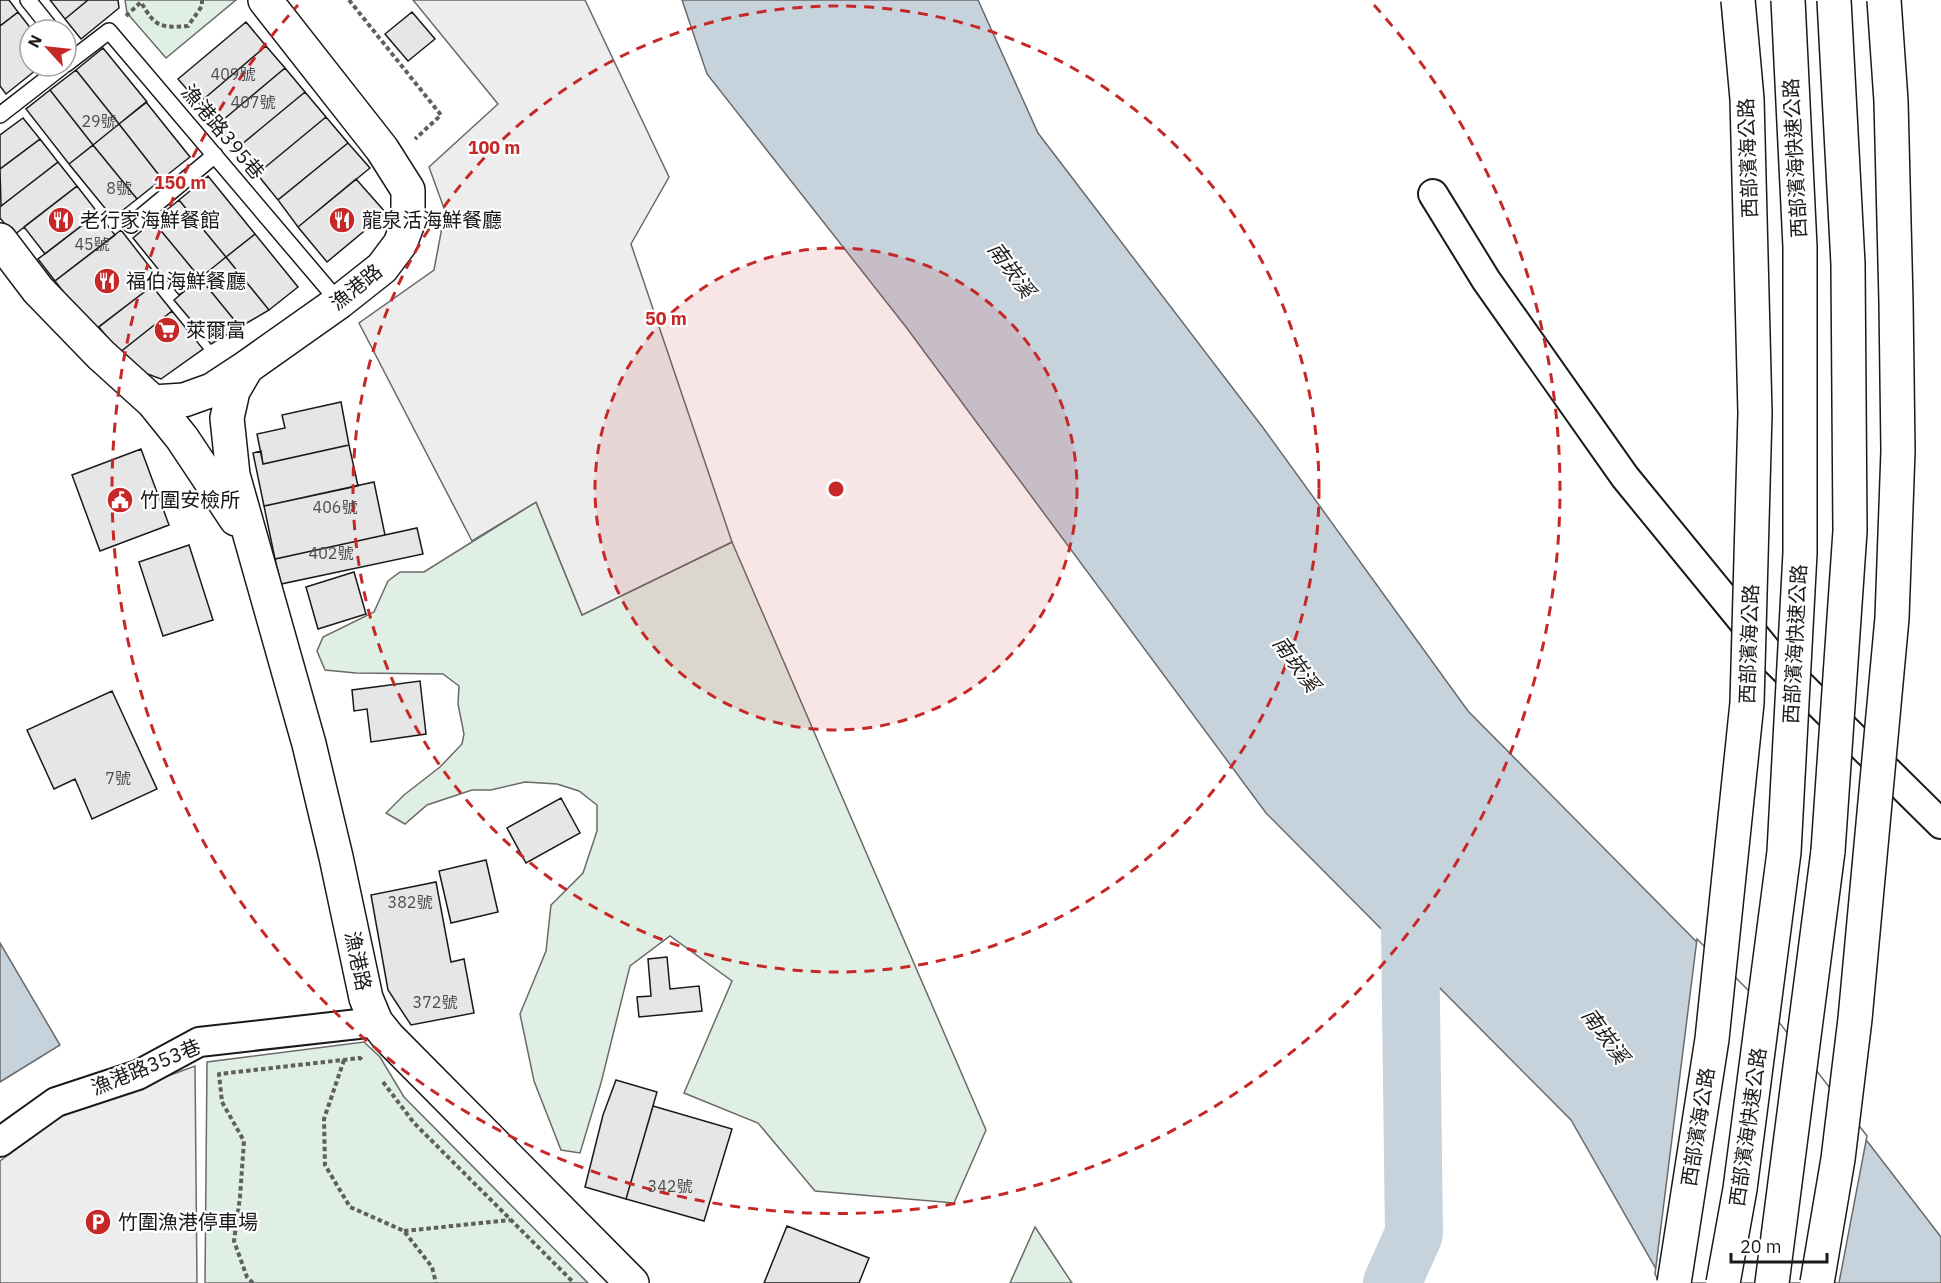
<svg xmlns="http://www.w3.org/2000/svg" width="1941" height="1283" font-family="'IBM Plex Sans','Noto Sans TC',sans-serif">
	<rect width="100%" height="100%" fill="#fff"/>
	<!-- green -->
	<path fill="#e0efe3" stroke="#6a6a6a" stroke-width="1.5" d="M 125,0 L 236,0 L 166,58 L 127,13 Z
		M 536,502 L 582,615 L 732,542 L 986,1130 L 954,1203 L 815,1191 L 758,1123 L 684,1093 L 732,981 L 670,936 L 630,966 L 601,1083 L 580,1153 L 561,1150 L 534,1081 L 520,1014 L 546,951 L 551,905 L 583,873 L 597,831 L 597,805 L 579,791 L 557,784 L 525,782 L 491,790 L 472,790 L 427,805 L 405,824 L 386,813 L 404,795 L 440,767 L 462,744 L 464,734 L 458,704 L 459,686 L 443,674 L 356,673 L 325,670 L 317,651 L 323,637 L 374,612 L 388,581 L 400,572 L 424,572 Z
		M 364,1042 L 380,1057 L 404,1097 L 588,1283 L 205,1283 L 207,1062 Z
		M 1035,1227 L 1072,1283 L 1010,1283 Z"/>
	<!-- parking -->
	<path fill="#ededed" stroke="#6a6a6a" stroke-width="1.5" d="M 413,0 L 585,0 L 669,177 L 631,244 L 732,542 L 582,615 L 536,502 L 472,541 L 359,323 L 434,270 L 445,211 L 429,167 L 498,104 Z
		M 195,1066 L 197,1283 L 0,1283 L 0,1161 L 64,1114 Z"/>
	<!-- water -->
	<path fill="#c6d2dc" stroke="#6a6a6a" stroke-width="1.5" d="M 682,0 L 978,0 L 1038,133 L 1264,429 L 1468,711 L 1773,1019 L 1941,1237 L 1941,1283 L 1664,1283 L 1571,1120 L 1266,813 L 906,327 L 707,74 Z
		M 0,943 L 60,1045 L 0,1082 Z"/>
	<!-- pier -->
	<path fill="#fff" stroke="#6a6a6a" stroke-width="1.5" d="M 1697,939 L 1775,1017 L 1867,1136 L 1839,1283 L 1660,1283 L 1655,1274 Z"/>
	<g fill="none" stroke-linecap="round" stroke-linejoin="round">
		<!-- river -->
		<path stroke="#c6d2dc" stroke-width="58" d="M 1392,1283 L 1414,1234 L 1410,929 L 1411,876"/>
	</g>
	<!-- building -->
	<path fill="#e6e6e6" stroke="#1a1a1a" stroke-width="1.5" d="M 0,0 L 9,0 L 18,12 L 0,26 Z
		M 50,0 L 88,0 L 65,19 Z
		M 88,0 L 118,0 L 119,8 L 81,39 L 65,19 Z
		M 18,12 L 32,30 L 30,30 L 30,66 L 41,66 L 6,94 L 0,86 L 0,26 Z
		M 412,12 L 435,39 L 408,61 L 385,34 Z
		M 246,22 L 266,46 L 199,103 L 178,79 Z
		M 266,46 L 285,68 L 217,125 L 199,103 Z
		M 103,48 L 147,102 L 119,124 L 76,70 Z
		M 285,68 L 305,92 L 236,149 L 217,125 Z
		M 76,70 L 119,124 L 93,145 L 50,90 Z
		M 50,90 L 93,145 L 69,164 L 26,109 Z
		M 305,92 L 326,117 L 257,174 L 236,149 Z
		M 146,102 L 190,157 L 162,179 L 119,124 Z
		M 326,117 L 348,143 L 278,200 L 257,174 Z
		M 23,118 L 40,139 L 0,169 L 0,135 Z
		M 119,124 L 162,179 L 137,199 L 93,145 Z
		M 40,139 L 58,162 L 1,206 L 0,169 Z
		M 348,143 L 370,168 L 298,227 L 278,200 Z
		M 93,145 L 137,199 L 113,218 L 69,164 Z
		M 58,162 L 77,186 L 14,235 L 0,218 L 0,207 Z
		M 208,176 L 255,234 L 226,257 L 179,200 Z
		M 356,179 L 386,213 L 327,262 L 298,227 Z
		M 77,186 L 98,213 L 45,254 L 24,227 Z
		M 179,200 L 226,257 L 200,278 L 153,221 Z
		M 98,213 L 115,235 L 55,281 L 38,259 Z
		M 153,221 L 200,278 L 179,295 L 133,238 Z
		M 121,230 L 160,280 L 93,331 L 55,281 Z
		M 255,234 L 298,287 L 269,310 L 226,257 Z
		M 226,257 L 269,310 L 240,327 L 200,278 Z
		M 200,278 L 240,327 L 211,344 L 174,300 Z
		M 152,286 L 172,311 L 119,353 L 99,327 Z
		M 172,311 L 203,349 L 161,379 L 142,372 L 119,353 Z
		M 341,402 L 349,445 L 263,464 L 257,434 L 285,428 L 282,415 Z
		M 349,445 L 358,486 L 264,506 L 253,453 L 261,451 L 263,464 Z
		M 141,449 L 169,525 L 100,551 L 72,475 Z
		M 374,482 L 385,535 L 275,559 L 264,506 Z
		M 417,528 L 423,554 L 281,584 L 275,559 Z
		M 189,545 L 213,620 L 163,636 L 139,562 Z
		M 354,572 L 366,614 L 318,629 L 306,587 Z
		M 420,681 L 426,734 L 371,742 L 367,709 L 354,711 L 352,690 Z
		M 112,691 L 157,789 L 92,819 L 75,779 L 54,789 L 27,730 Z
		M 561,798 L 580,833 L 526,863 L 507,828 Z
		M 486,860 L 498,912 L 451,923 L 439,871 Z
		M 436,882 L 451,962 L 464,959 L 474,1013 L 411,1025 L 388,990 L 371,895 Z
		M 667,957 L 670,989 L 699,986 L 702,1011 L 639,1017 L 637,997 L 651,996 L 648,959 Z
		M 616,1080 L 657,1092 L 626,1199 L 585,1187 L 603,1115 Z
		M 653,1106 L 732,1129 L 704,1221 L 626,1199 Z
		M 787,1226 L 869,1258 L 859,1283 L 764,1283 Z"/>
	<g fill="none" stroke-linecap="round" stroke-linejoin="round">
		<defs>
			<path id="lane" d="M 28,0 L 52,30
				M 66,64 L 109,31 L 339,302
				M 0,115 L 63,66
				M 131,225 L 215,155"/>
			<path id="street" d="M 1433,194 L 1486,280 L 1625,477 L 1773,658 L 1941,824
				M 0,1142 L 56,1102 L 138,1075 L 199,1042 L 376,1022"/>
			<path id="secondary" d="M 265,0 L 382,149 L 408,190 L 408,223 L 400,244 L 382,268 L 339,302 L 247,367 L 233,391 L 227,418 L 233,475 L 309,744 L 336,857 L 366,998 L 376,1022 L 388,1037 L 632,1283
				M 0,240 L 38,290 L 101,355 L 153,402 L 182,438 L 236,519
				M 153,402 L 184,400 L 212,390 L 247,367"/>
			<path id="highway" d="M 1772,1283 L 1828,851"/>
		</defs>
		<!-- lane casing -->
		<use href="#lane" stroke="#1a1a1a" stroke-width="18"/>
		<!-- street casing -->
		<use href="#street" stroke="#1a1a1a" stroke-width="32"/>
		<!-- secondary casing -->
		<use href="#secondary" stroke="#1a1a1a" stroke-width="36"/>
		<!-- highway casing -->
		<use href="#highway" stroke="#1a1a1a" stroke-width="36"/>
		<!-- path -->
		<path stroke="#5f5f5f" stroke-width="4" stroke-dasharray="4.5 3" stroke-linecap="butt" d="M 349,0 L 441,115 L 415,139
			M 126,16 L 141,2 C 155,27 160,28 188,26 L 202,6 L 202,0
			M 344,1060 L 324,1119 L 325,1165 L 350,1207 L 404,1231 L 432,1267 L 436,1283
			M 383,1082 L 414,1123 L 574,1283
			M 404,1231 L 510,1220
			M 253,1283 L 247,1277 L 234,1241 L 240,1197 L 244,1141 L 222,1102 L 219,1074 L 360,1058 L 362,1060"/>
		<!-- lane -->
		<use href="#lane" stroke="#fff" stroke-width="15"/>
		<!-- street -->
		<use href="#street" stroke="#fff" stroke-width="28"/>
		<!-- secondary -->
		<use href="#secondary" stroke="#fff" stroke-width="33"/>
		<!-- highway -->
		<use href="#highway" stroke="#fff" stroke-width="33"/>
		<defs>
			<path id="primary-bridge" d="M 1674,1283 L 1712,1039 L 1747,703 L 1755,413 L 1747,99 L 1738,0
				M 1817,1283 L 1838,1159 L 1855,1019 L 1892,618 L 1898,451 L 1896,302 L 1891,101 L 1884,0"/>
			<path id="highway-bridge" d="M 1828,851 L 1850,531 L 1848,264 L 1834,0
				M 1723,1283 L 1740,1189 L 1784,852 L 1800,553 L 1800,247 L 1788,0"/>
		</defs>
		<!-- primary-bridge casing -->
		<use href="#primary-bridge" stroke="#1a1a1a" stroke-width="36" stroke-linecap="butt"/>
		<!-- highway-bridge casing -->
		<use href="#highway-bridge" stroke="#1a1a1a" stroke-width="36" stroke-linecap="butt"/>
		<!-- primary-bridge -->
		<use href="#primary-bridge" stroke="#fff" stroke-width="33"/>
		<!-- highway-bridge -->
		<use href="#highway-bridge" stroke="#fff" stroke-width="33"/>
	</g>
	<!-- distance rings -->
	<circle cx="836" cy="489" r="241" fill="#c62828" fill-opacity=".12"/>
	<g fill="none" stroke="#c62828" stroke-width="3" stroke-dasharray="10 8">
		<circle cx="836" cy="489" r="241"/>
		<circle cx="836" cy="489" r="483"/>
		<path d="M1374 5A724 724 0 1 1 298 5"/>
	</g>
	<!-- icons -->
	<defs>
		<symbol id="restaurant-disc" viewBox="-11 -11 22 22"><circle r="9.5" fill="#c62828" stroke="#fff"/><path d="M-5-6h1v4h1v-4h1v4h1v-4h1v5L-1.5 .5V6h-2V.5L-5-1ZM5-6V6H3V1.5H1.5Q1.5-4 5-6Z" fill="#fff"/></symbol>
		<symbol id="supermarket-disc" viewBox="-11 -11 22 22"><circle r="9.5" fill="#c62828" stroke="#fff"/><path d="M-6-5.5h2.5l.6 2H6L4.5 2H-2.5L-4.4-4H-6ZM-1.5 3.2a1.3 1.3 0 1 0 .1 0ZM3 3.2a1.3 1.3 0 1 0 .1 0Z" fill="#fff"/></symbol>
		<symbol id="civic-disc" viewBox="-11 -11 22 22"><circle r="9.5" fill="#c62828" stroke="#fff"/><path d="M-.6-6.5H3V-4.5H.6V-3L4-1V1h2V6H-6V1h2V-1L-.6-3ZM-1.2 2.5V6h2.4V2.5Z" fill="#fff"/></symbol>
		<symbol id="parking-disc" viewBox="-11 -11 22 22"><circle r="9.5" fill="#c62828" stroke="#fff"/><path d="M-3.5-5.5H1a3.5 3.5 0 0 1 0 7H-1V5.5H-3.5ZM-1-3.4V-.6H.8a1.4 1.4 0 0 0 0-2.8Z" fill="#fff"/></symbol>
	</defs>
	<g fill-rule="evenodd">
		<use href="#restaurant-disc" x="46" y="205" width="30" height="30"/>
		<use href="#restaurant-disc" x="327" y="205" width="30" height="30"/>
		<use href="#restaurant-disc" x="92" y="266" width="30" height="30"/>
		<use href="#supermarket-disc" x="152" y="315" width="30" height="30"/>
		<use href="#civic-disc" x="105" y="485" width="30" height="30"/>
		<use href="#parking-disc" x="83" y="1207" width="30" height="30"/>
	</g>
	<g text-anchor="middle" stroke-width="4.5" stroke-linejoin="round" paint-order="stroke">
		<!-- number labels -->
		<g font-size="16" fill="#4d4d4d">
			<text x="233" y="80">409號</text>
			<text x="253" y="108">407號</text>
			<text x="99" y="127">29號</text>
			<text x="119" y="194">8號</text>
			<text x="92" y="250">45號</text>
			<text x="335" y="513">406號</text>
			<text x="331" y="559">402號</text>
			<text x="118" y="784">7號</text>
			<text x="410" y="908">382號</text>
			<text x="435" y="1008">372號</text>
			<text x="670" y="1192">342號</text>
		</g>
		<!-- street labels -->
		<g font-size="20" fill="#1a1a1a" stroke="#fff">
			<text transform="translate(223 132) rotate(50)" y="7">漁港路395巷</text>
			<text transform="translate(1748 158) rotate(-92)" y="7">西部濱海公路</text>
			<text transform="translate(1795 158) rotate(-93)" y="7">西部濱海快速公路</text>
			<text transform="translate(356 287) rotate(-39)" y="7">漁港路</text>
			<text transform="translate(1749 644) rotate(-88)" y="7">西部濱海公路</text>
			<text transform="translate(1795 644) rotate(-87)" y="7">西部濱海快速公路</text>
			<text transform="translate(358 961) rotate(78)" y="7">漁港路</text>
			<text transform="translate(146 1067) rotate(-22)" y="7">漁港路353巷</text>
			<text transform="translate(1698 1127) rotate(-81)" y="7">西部濱海公路</text>
			<text transform="translate(1748 1127) rotate(-82)" y="7">西部濱海快速公路</text>
		</g>
		<!-- poi labels -->
		<g font-size="20" fill="#1a1a1a" stroke="#fff" text-anchor="start">
			<text x="80" y="227">老行家海鮮餐館</text>
			<text x="362" y="227">龍泉活海鮮餐廳</text>
			<text x="126" y="288">福伯海鮮餐廳</text>
			<text x="186" y="337">萊爾富</text>
			<text x="140" y="507">竹圍安檢所</text>
			<text x="118" y="1229">竹圍漁港停車場</text>
		</g>
		<!-- water labels -->
		<g font-size="21" font-style="italic" fill="#1a1a1a" stroke="#fff">
			<text transform="translate(1011 270) rotate(54)" y="7">南崁溪</text>
			<text transform="translate(1296 664) rotate(54)" y="7">南崁溪</text>
			<text transform="translate(1605 1036) rotate(54)" y="7">南崁溪</text>
		</g>
	</g>
	<circle cx="836" cy="489" r="9" fill="#c62828" stroke="#fff" stroke-width="3"/>
	<g font-size="18" text-anchor="middle" font-weight="bold" fill="#c62828" stroke="#fff" stroke-width="4.5" stroke-linejoin="round" paint-order="stroke">
		<text x="494" y="154">100 m</text>
		<text x="180" y="189">150 m</text>
		<text x="666" y="325">50 m</text>
	</g>
	<!-- north arrow -->
	<g transform="translate(48 48) rotate(297)"><circle r="28" fill="#ffffff" stroke="#a3a3a3" stroke-width="1.5"/>
	<path d="M0-4.5L10 22L0 15L-10 22Z" fill="#c62828"/>
	<text y="-9" font-size="16" font-weight="bold" text-anchor="middle" fill="#1a1a1a">N</text>
	</g>
	<!-- scale -->
	<path d="M1731 1253v9h96v-9" fill="none" stroke="#1a1a1a" stroke-width="3"/>
	<text x="1740" y="1253" font-size="18" fill="#1a1a1a" stroke="#ffffff" stroke-width="4.5" paint-order="stroke">20 m</text>
</svg>
